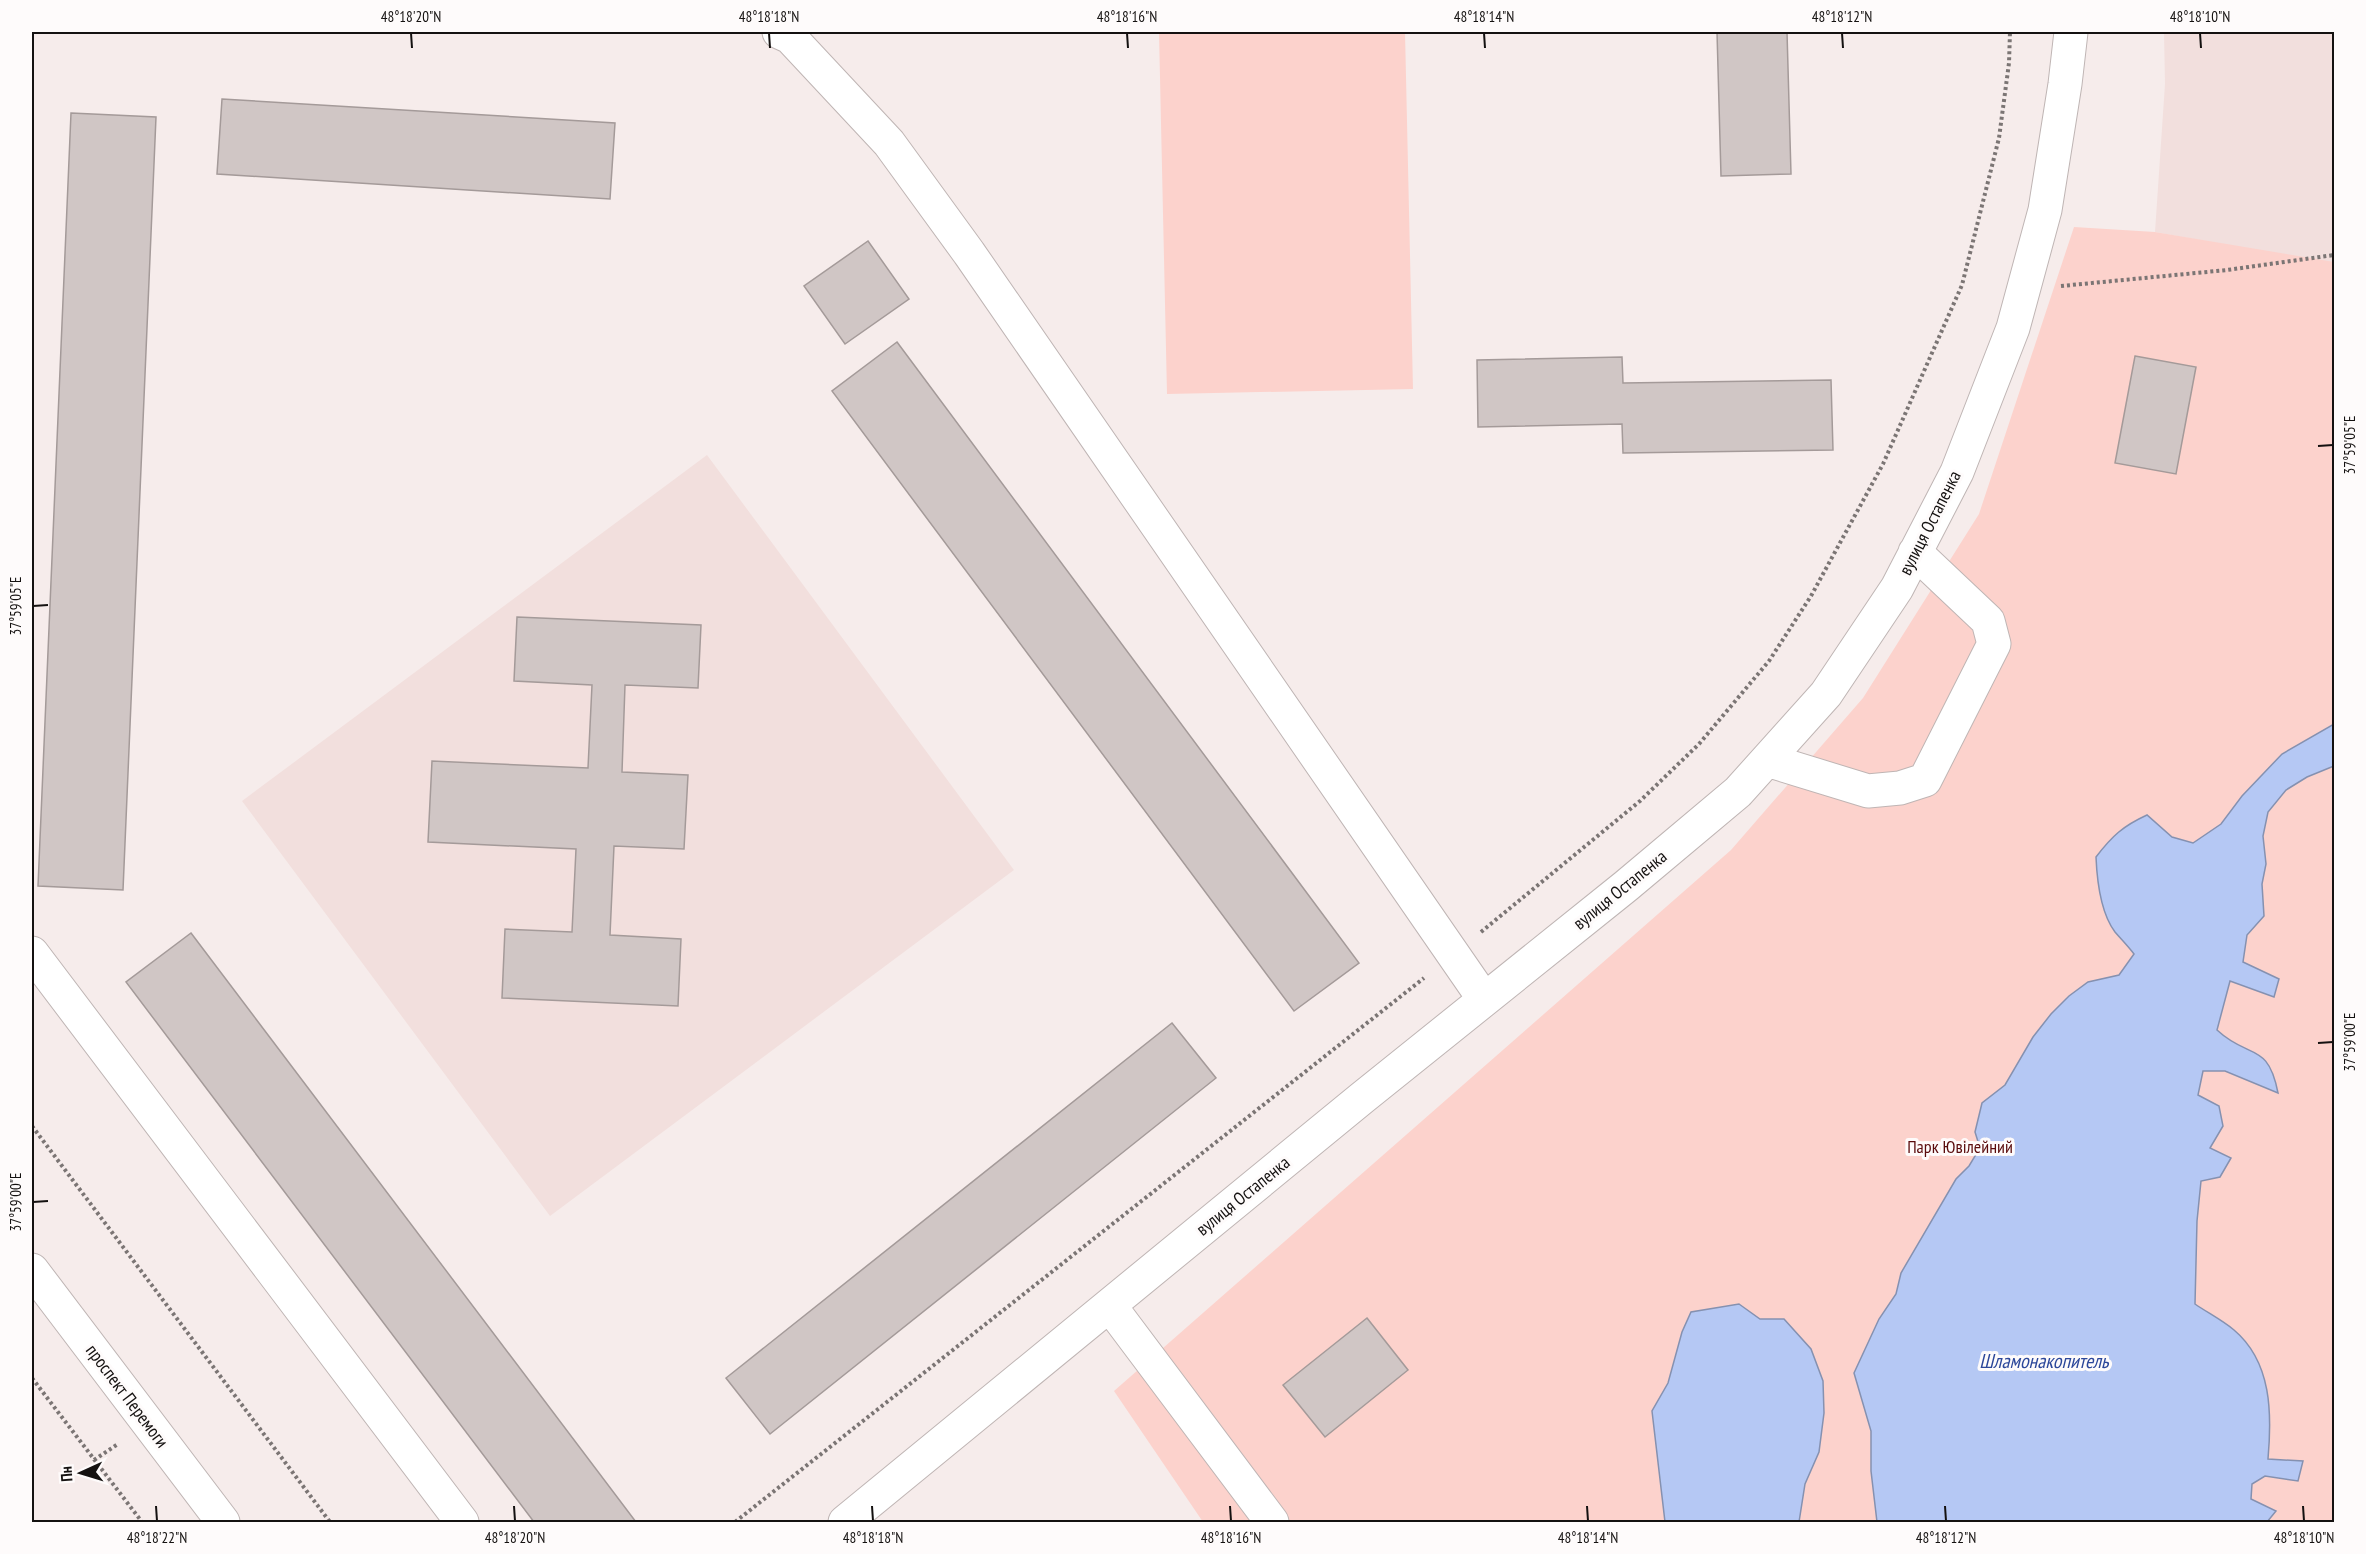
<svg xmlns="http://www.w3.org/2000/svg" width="2366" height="1554" font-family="'PT Sans Narrow',sans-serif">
	<rect width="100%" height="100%" fill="#f6eceb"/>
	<!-- built -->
	<path fill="#f2dfdd" d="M 2164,32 L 2334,32 L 2334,264 L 2155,232 L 2165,84 Z
		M 707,455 L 1014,870 L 550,1216 L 242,801 Z"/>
	<!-- green -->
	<path fill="#fcd2cc" d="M 1159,32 L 1405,32 L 1413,389 L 1167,394 Z
		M 2074,227 L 2155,232 L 2334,262 L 2334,1522 L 1203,1522 L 1114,1391 L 1731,850 L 1863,698 L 1979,514 Z"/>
	<!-- water -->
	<path fill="#b5c8f4" stroke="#8591b0" stroke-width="1.5" d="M 2334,724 L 2334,766 L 2307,777 L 2286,790 L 2268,812 L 2263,836 L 2266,864 L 2262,884 L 2264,916 L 2247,935 L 2243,962 L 2279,979 L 2274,997 L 2230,981 L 2217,1030 C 2249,1060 2268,1041 2278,1093 L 2225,1071 L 2203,1071 L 2198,1095 L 2219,1106 L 2223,1126 L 2210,1148 L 2231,1158 L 2220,1177 L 2201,1181 L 2197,1221 L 2195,1304 C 2208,1313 2222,1320 2234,1330 C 2272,1362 2272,1414 2268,1459 L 2303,1461 L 2298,1481 L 2265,1476 L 2252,1484 L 2251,1499 L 2276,1511 L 2267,1522 L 1877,1522 L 1871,1471 L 1871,1431 L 1854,1373 L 1879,1319 L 1896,1294 L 1901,1273 L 1956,1179 L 1969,1166 L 1980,1148 L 1975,1132 L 1982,1103 L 2005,1085 L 2033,1037 L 2051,1014 L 2069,996 L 2088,982 L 2119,975 L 2134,954 C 2128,946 2121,939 2115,932 C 2100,912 2097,881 2096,857 C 2112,836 2123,826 2147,815 L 2172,837 L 2193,843 L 2221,824 L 2242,796 L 2282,754 Z
		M 1739,1304 L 1760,1319 L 1784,1319 L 1811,1349 L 1823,1381 L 1824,1413 L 1819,1452 L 1805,1484 L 1799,1522 L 1665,1522 L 1652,1411 L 1668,1383 L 1682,1332 L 1691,1312 Z"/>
	<!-- building -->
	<path fill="#d0c6c5" stroke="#a49a99" stroke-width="1.5" d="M 1717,32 L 1787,32 L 1791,174 L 1721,176 Z
		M 222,99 L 615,123 L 610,199 L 217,174 Z
		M 71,113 L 156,117 L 123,890 L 38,886 Z
		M 868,241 L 909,299 L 845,344 L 804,286 Z
		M 897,342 L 1359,963 L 1294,1011 L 832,391 Z
		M 2135,356 L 2196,367 L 2176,474 L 2115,463 Z
		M 1622,357 L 1623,383 L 1831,380 L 1833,450 L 1623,453 L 1622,424 L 1478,427 L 1477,360 Z
		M 517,617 L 701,625 L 698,688 L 625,685 L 622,772 L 688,775 L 684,849 L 614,846 L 610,935 L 681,939 L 678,1006 L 502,998 L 505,929 L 572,932 L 576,849 L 428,842 L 432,761 L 588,768 L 592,685 L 514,681 Z
		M 191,933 L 636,1522 L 534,1522 L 126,982 Z
		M 1172,1023 L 1216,1078 L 770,1434 L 726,1378 Z
		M 1367,1318 L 1408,1370 L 1325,1437 L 1283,1385 Z"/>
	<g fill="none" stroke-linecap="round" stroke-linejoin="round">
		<defs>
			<path id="minor" d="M 779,32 L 790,37 L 889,143 L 969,253 L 1484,999
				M 1767,760 L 1868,791 L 1900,788 L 1925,780 L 1994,644 L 1988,621 L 1915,552
				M 32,953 L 462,1522
				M 1110,1306 L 1272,1522
				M 845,1522 L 1362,1098 L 1626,886 L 1738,792 L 1826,694 L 1897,588 L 1957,472 L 2013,328 L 2045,210 L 2065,84 L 2071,32"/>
			<path id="major" d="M 32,1270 L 223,1522"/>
		</defs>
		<!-- minor casing -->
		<use href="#minor" stroke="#bfb5b4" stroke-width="35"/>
		<!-- major casing -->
		<use href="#major" stroke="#bfb5b4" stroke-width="35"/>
		<!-- path -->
		<path stroke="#7b7574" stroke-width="4" stroke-dasharray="3 3" stroke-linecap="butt" d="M 2061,286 L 2227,270 L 2334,255
			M 1481,932 L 1640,801 L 1699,744 L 1769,661 L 1811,596 L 1883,464 L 1962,285 L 1999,138 L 2009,63 L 2010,32
			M 32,1126 L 330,1522
			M 32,1378 L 142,1522
			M 94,1460 L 118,1444
			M 735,1522 L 1424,978"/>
		<!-- minor -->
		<use href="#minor" stroke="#fff" stroke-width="33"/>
		<!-- major -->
		<use href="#major" stroke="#fff" stroke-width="33"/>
	</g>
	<!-- ticks -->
	<path fill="none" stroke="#141110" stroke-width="2" d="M 411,33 L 412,48M 769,33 L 770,48M 1127,33 L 1128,48M 1484,33 L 1485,48M 1842,33 L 1843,48M 2200,33 L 2201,48M 2318,446 L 2333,445M 33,606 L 48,605M 2318,1043 L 2333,1042M 33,1202 L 48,1201M 156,1506 L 157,1521M 514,1506 L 515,1521M 872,1506 L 873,1521M 1230,1506 L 1231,1521M 1587,1506 L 1588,1521M 1945,1506 L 1946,1521M 2303,1506 L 2304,1521"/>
	<g text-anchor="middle" stroke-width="6" stroke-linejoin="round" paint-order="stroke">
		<!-- street labels -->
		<g font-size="18" fill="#141110" stroke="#fefbfb">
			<text transform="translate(1930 523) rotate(-63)" y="6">вулиця Остапенка</text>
			<text transform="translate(1620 890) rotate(-39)" y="6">вулиця Остапенка</text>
			<text transform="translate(1243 1196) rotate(-39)" y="6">вулиця Остапенка</text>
			<text transform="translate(127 1396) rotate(53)" y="6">проспект Перемоги</text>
		</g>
		<!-- park labels -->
		<g font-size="18" fill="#5a0b0c" stroke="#fefbfb">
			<text x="1960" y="1153">Парк Ювілейний</text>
		</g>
		<!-- water labels -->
		<g font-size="20" font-style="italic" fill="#2c479a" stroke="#fefbfb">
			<text x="2044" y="1368">Шламонакопитель</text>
		</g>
	</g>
	<!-- border -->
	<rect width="2366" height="1554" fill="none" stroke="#fefbfb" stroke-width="66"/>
	<!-- north arrow -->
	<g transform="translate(81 1473) rotate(266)" stroke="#fefbfb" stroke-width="4.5" paint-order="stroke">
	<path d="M0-4.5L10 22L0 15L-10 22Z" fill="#141110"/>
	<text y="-9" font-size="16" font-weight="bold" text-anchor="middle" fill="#141110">Пн</text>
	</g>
	<rect x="33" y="33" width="2300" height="1488" fill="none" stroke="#141110" stroke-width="2"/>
	<g font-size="15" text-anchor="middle" fill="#141110">
		<text x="411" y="22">48°18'20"N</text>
		<text x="769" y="22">48°18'18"N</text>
		<text x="1127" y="22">48°18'16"N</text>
		<text x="1484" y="22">48°18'14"N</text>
		<text x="1842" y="22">48°18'12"N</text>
		<text x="2200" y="22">48°18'10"N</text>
		<text transform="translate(2350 445) rotate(-90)" y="5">37°59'05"E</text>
		<text transform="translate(16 606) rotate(-90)" y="5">37°59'05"E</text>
		<text transform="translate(2350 1042) rotate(-90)" y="5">37°59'00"E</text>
		<text transform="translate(16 1202) rotate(-90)" y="5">37°59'00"E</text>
		<text x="157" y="1543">48°18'22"N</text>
		<text x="515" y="1543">48°18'20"N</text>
		<text x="873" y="1543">48°18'18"N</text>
		<text x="1231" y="1543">48°18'16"N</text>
		<text x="1588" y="1543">48°18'14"N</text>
		<text x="1946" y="1543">48°18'12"N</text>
		<text x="2304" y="1543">48°18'10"N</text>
	</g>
</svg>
